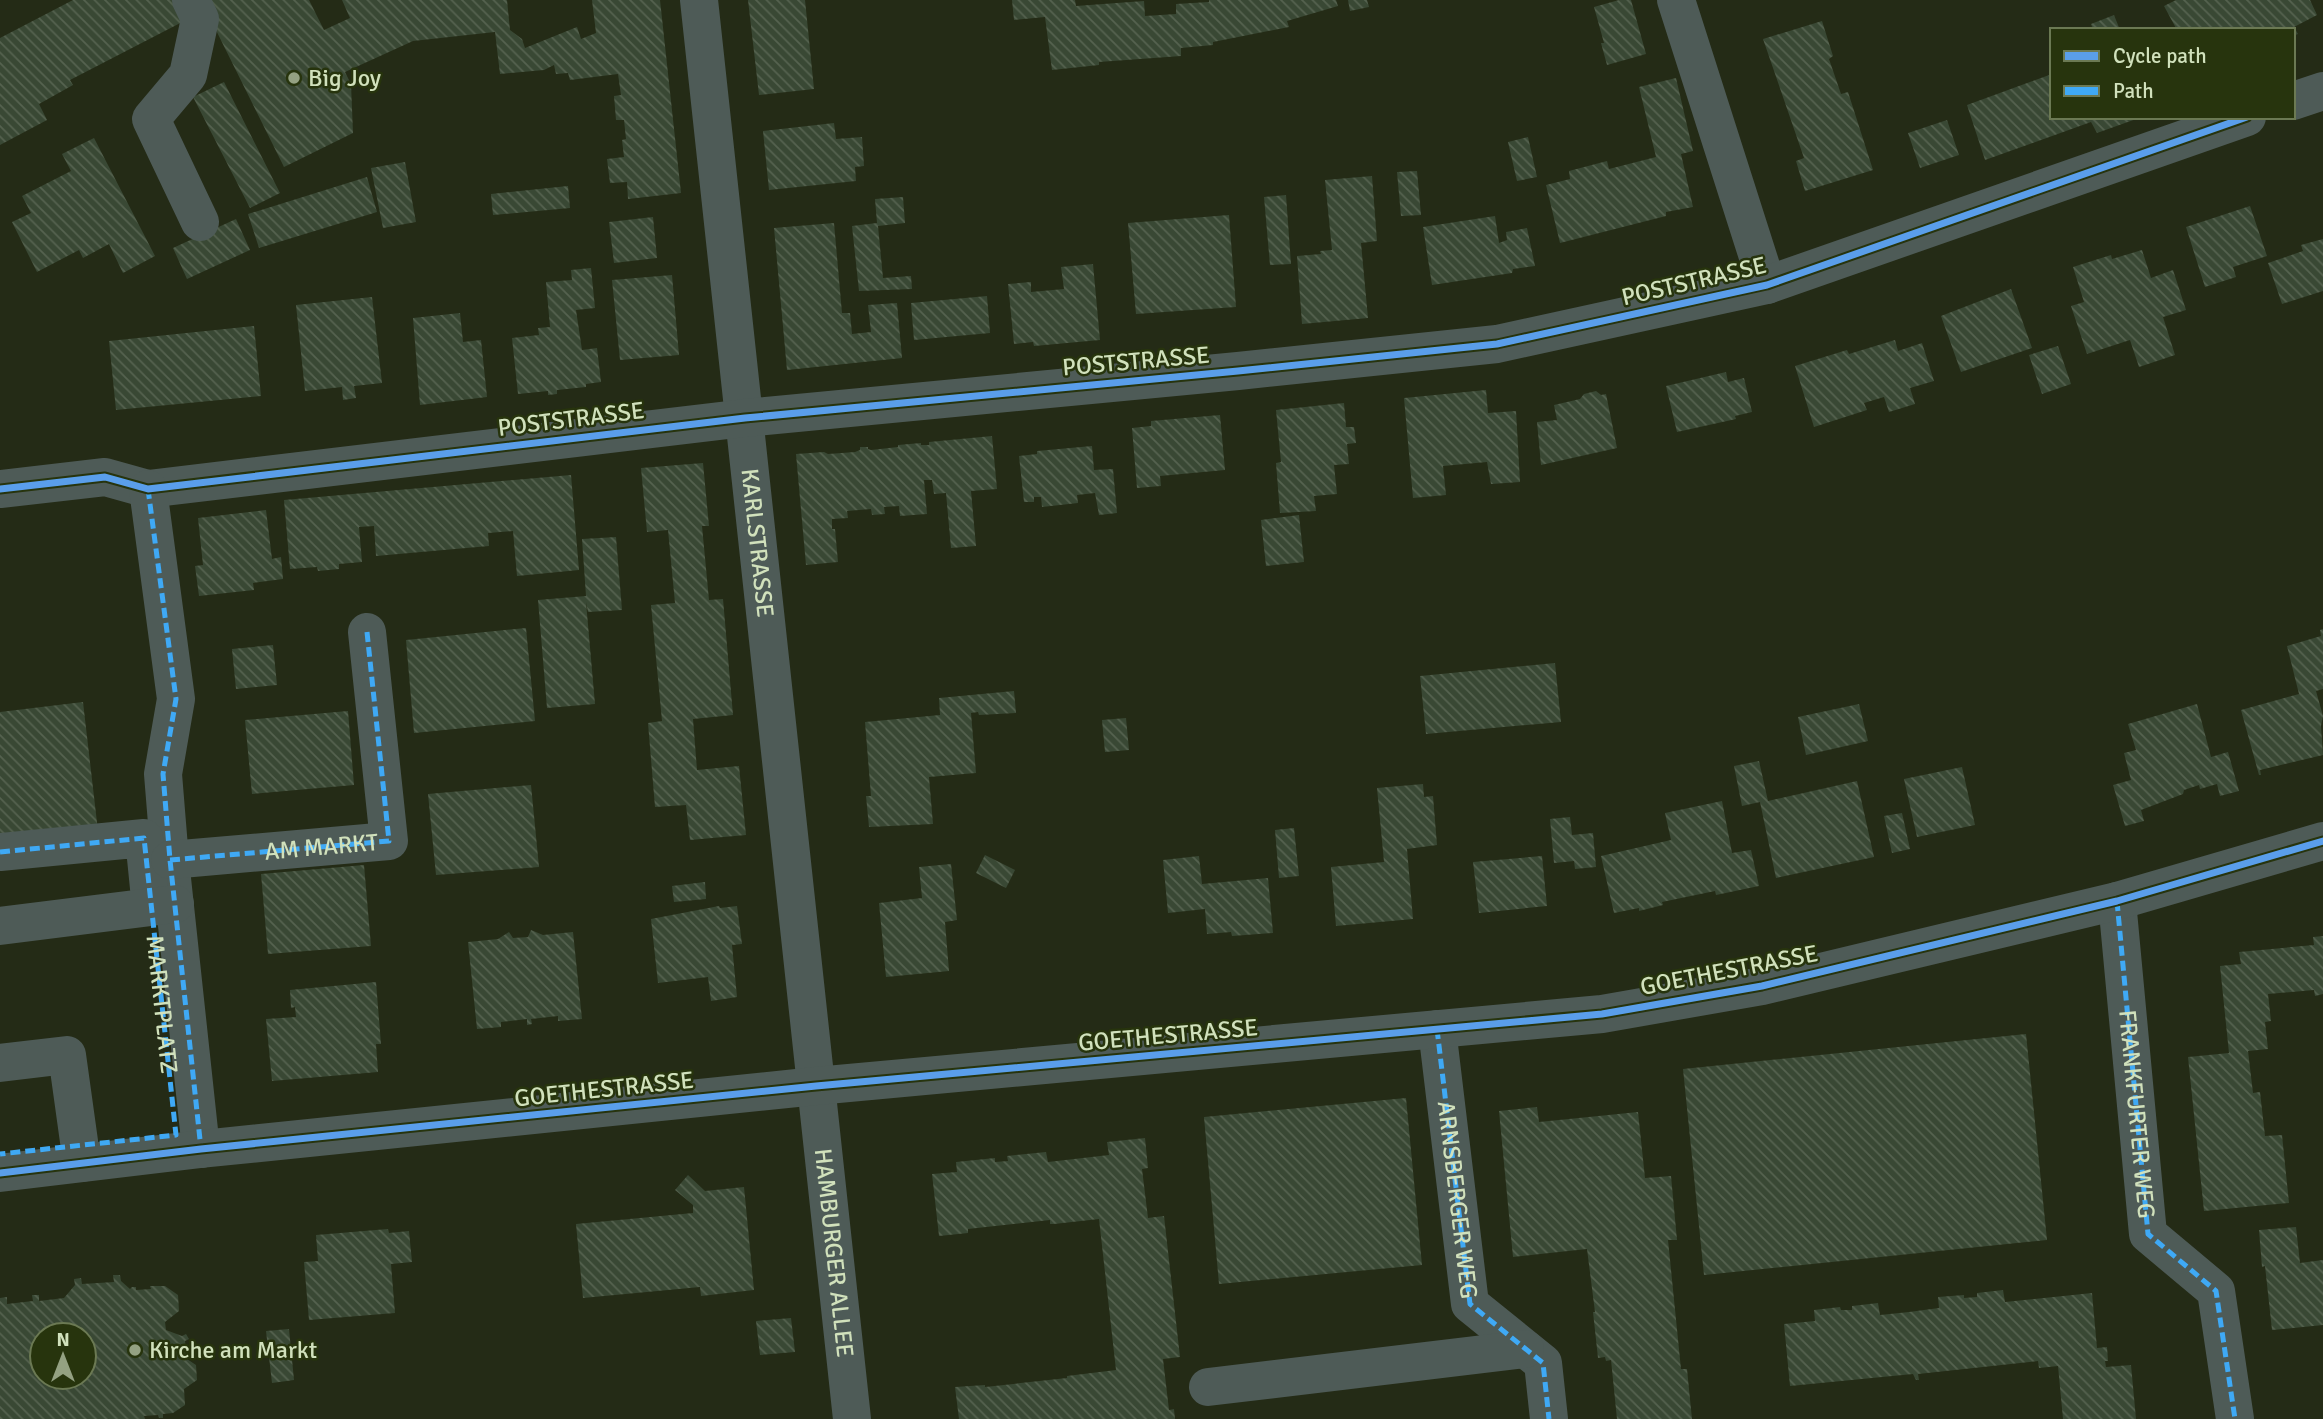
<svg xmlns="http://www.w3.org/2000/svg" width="2323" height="1419" font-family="Signika,sans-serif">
	<defs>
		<pattern id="building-back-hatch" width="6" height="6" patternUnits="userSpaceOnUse" patternTransform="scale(1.75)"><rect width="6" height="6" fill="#394834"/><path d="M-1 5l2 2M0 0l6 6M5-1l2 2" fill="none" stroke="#55624f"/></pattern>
	</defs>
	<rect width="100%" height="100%" fill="#242b16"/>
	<!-- building -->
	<path fill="url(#building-back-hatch)" fill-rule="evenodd" d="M 73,0 L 180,0 L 190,18 L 70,80 L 73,85 L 39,104 L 47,120 L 0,145 L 0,38 Z
		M 206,0 L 309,0 L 324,30 L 350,18 L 342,0 L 507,0 L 510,30 L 522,39 L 525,48 L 577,27 L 581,39 L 596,33 L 592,0 L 660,0 L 681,193 L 628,199 L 627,182 L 610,183 L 607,159 L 624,157 L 622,140 L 626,139 L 624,120 L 616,120 L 614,96 L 621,95 L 618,74 L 570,80 L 568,73 L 556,74 L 554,65 L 544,70 L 500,74 L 495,32 L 413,41 L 345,72 L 351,84 L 353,133 L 284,167 L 202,2 Z
		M 748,0 L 805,0 L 814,89 L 759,95 Z
		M 1012,0 L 1075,0 L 1076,6 L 1144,1 L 1145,16 L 1176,14 L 1176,4 L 1209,2 L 1209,0 L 1336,0 L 1338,6 L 1287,21 L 1289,27 L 1213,42 L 1213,45 L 1181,48 L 1181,56 L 1099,62 L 1099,65 L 1052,70 L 1045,17 L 1014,20 Z
		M 1348,0 L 1367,0 L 1369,7 L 1350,11 Z
		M 1619,0 L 1631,0 L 1646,54 L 1607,65 L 1601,43 L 1604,43 L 1594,7 Z
		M 2176,0 L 2310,0 L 2317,15 L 2294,27 L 2298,34 L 2293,36 L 2293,30 L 2177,30 L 2164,6 Z
		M 2114,15 L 2120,30 L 2093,30 L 2091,24 Z
		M 1822,21 L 1833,56 L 1829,59 L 1841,94 L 1848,92 L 1873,170 L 1805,191 L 1796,161 L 1804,158 L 1763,39 Z
		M 2052,74 L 2052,117 L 2139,118 L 2097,133 L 2091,122 L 1985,160 L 1967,105 Z
		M 1676,78 L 1693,151 L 1681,154 L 1693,207 L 1666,212 L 1666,216 L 1560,243 L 1546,185 L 1570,179 L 1569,171 L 1607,161 L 1609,169 L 1656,157 L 1639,87 Z
		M 224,82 L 280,193 L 250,208 L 193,97 Z
		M 1947,120 L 1959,155 L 1920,168 L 1908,133 Z
		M 834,123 L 836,139 L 862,137 L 864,166 L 855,167 L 856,181 L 769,190 L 763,131 Z
		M 1528,137 L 1537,177 L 1517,181 L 1508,142 Z
		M 94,138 L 155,256 L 123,273 L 109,244 L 83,258 L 79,250 L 37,272 L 12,222 L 31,213 L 22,196 L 71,171 L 62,154 Z
		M 405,162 L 416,222 L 383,228 L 371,168 Z
		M 1417,171 L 1421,215 L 1401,216 L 1397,172 Z
		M 1372,176 L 1377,241 L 1361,243 L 1368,318 L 1302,324 L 1297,256 L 1321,254 L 1320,251 L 1332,250 L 1325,180 Z
		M 367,177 L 377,212 L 259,248 L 248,214 Z
		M 568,186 L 570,208 L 493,215 L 491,194 Z
		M 1286,195 L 1291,264 L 1270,265 L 1264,197 Z
		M 903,197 L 905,223 L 878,226 L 883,278 L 911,276 L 912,289 L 859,291 L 852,226 L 877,223 L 875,199 Z
		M 2250,206 L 2267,256 L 2233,267 L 2236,277 L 2205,287 L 2186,227 Z
		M 1229,215 L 1236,307 L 1136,314 L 1128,223 Z
		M 1495,216 L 1499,243 L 1507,240 L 1506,232 L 1527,228 L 1535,266 L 1513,269 L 1512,273 L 1432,285 L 1423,227 Z
		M 653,217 L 657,258 L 614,263 L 609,222 Z
		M 236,219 L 250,250 L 187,279 L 173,248 Z
		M 834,223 L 842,313 L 850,313 L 852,334 L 871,332 L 868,305 L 897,303 L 902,358 L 787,370 L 774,228 Z
		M 2323,239 L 2323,291 L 2282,304 L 2268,263 L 2303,251 L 2301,245 Z
		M 2142,250 L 2151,278 L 2173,270 L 2186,310 L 2163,317 L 2175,355 L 2139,367 L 2130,340 L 2087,354 L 2071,306 L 2084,302 L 2073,267 L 2111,255 L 2112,259 Z
		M 1093,264 L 1100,340 L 1034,346 L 1033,342 L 1014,344 L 1008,284 L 1031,282 L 1031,292 L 1064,289 L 1061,267 Z
		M 591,268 L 595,308 L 576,310 L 582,350 L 597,348 L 601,382 L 586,384 L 586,387 L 557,390 L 557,394 L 548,395 L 548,391 L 518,394 L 512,338 L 539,335 L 538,328 L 550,327 L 546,282 L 572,280 L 571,270 Z
		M 672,275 L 679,355 L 620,360 L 612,280 Z
		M 2011,289 L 2032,348 L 1961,372 L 1941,316 Z
		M 987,296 L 990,333 L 914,340 L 911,303 Z
		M 372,297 L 382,383 L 354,386 L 356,398 L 343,400 L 342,387 L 305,391 L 296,305 Z
		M 460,313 L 463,342 L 481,340 L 487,397 L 420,405 L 413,318 Z
		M 254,326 L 261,396 L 116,410 L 109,341 Z
		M 1895,340 L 1898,351 L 1922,343 L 1934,381 L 1910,388 L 1915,404 L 1889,412 L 1884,397 L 1864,403 L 1867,410 L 1814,427 L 1795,366 L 1847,350 L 1849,354 Z
		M 2058,346 L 2071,384 L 2042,394 L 2029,355 Z
		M 1726,372 L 1728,382 L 1744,378 L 1752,412 L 1735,416 L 1736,419 L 1677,432 L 1666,386 Z
		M 1486,390 L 1488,413 L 1516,411 L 1520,482 L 1491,484 L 1487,462 L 1443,466 L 1446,495 L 1413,498 L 1404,398 Z
		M 1596,391 L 1601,395 L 1606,394 L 1617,448 L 1541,465 L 1537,422 L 1557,420 L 1554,405 L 1580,399 L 1584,394 Z
		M 1344,403 L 1346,427 L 1354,427 L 1356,443 L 1347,444 L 1349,464 L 1334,465 L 1337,494 L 1314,496 L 1316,511 L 1280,513 L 1276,463 L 1281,462 L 1276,410 Z
		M 1220,415 L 1225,470 L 1160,476 L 1161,486 L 1137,488 L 1132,428 L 1151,426 L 1151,421 Z
		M 992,436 L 997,489 L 971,491 L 976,546 L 951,548 L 946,493 L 934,494 L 932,480 L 924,480 L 927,514 L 900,516 L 899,506 L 884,507 L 885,514 L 872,515 L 871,509 L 847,511 L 848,518 L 832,519 L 832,529 L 835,529 L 838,562 L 806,565 L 796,454 L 824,452 L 828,454 L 855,452 L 860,450 L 860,447 L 868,447 L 868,449 L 871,450 L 898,447 L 898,445 L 921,443 L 921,445 L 929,445 L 929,442 Z
		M 1092,446 L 1094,470 L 1113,469 L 1117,513 L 1099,515 L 1095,493 L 1077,495 L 1078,503 L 1042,507 L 1041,497 L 1034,497 L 1034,502 L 1024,502 L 1019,456 L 1037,454 L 1037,451 Z
		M 703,463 L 709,526 L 702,526 L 709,600 L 723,599 L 733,715 L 693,719 L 697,770 L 739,766 L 746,835 L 690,840 L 686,805 L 655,807 L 648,723 L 662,721 L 651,605 L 675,603 L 668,530 L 647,532 L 641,468 Z
		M 571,475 L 579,570 L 517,576 L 513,531 L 488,533 L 489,546 L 376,556 L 374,526 L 359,527 L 362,562 L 339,564 L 339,569 L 318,571 L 317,567 L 290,569 L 284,500 Z
		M 266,510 L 272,559 L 281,557 L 283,579 L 253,583 L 254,590 L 199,596 L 195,566 L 203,565 L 198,518 Z
		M 1299,515 L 1304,562 L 1266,566 L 1261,520 Z
		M 616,537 L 622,610 L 588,612 L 586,602 L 595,704 L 547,708 L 538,600 L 586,596 L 582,539 Z
		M 526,628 L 535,721 L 414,733 L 406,640 Z
		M 2323,629 L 2323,689 L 2316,691 L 2323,716 L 2321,726 L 2323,755 L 2260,770 L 2261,775 L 2259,775 L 2241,710 L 2299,694 L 2287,646 L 2321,636 L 2320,630 Z
		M 273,645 L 277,685 L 236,689 L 232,649 Z
		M 1555,663 L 1561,722 L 1426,734 L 1420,676 Z
		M 1014,691 L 1016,713 L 979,715 L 978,712 L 971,713 L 976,773 L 929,777 L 933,824 L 869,827 L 866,796 L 871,796 L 865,722 L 940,715 L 939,698 Z
		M 83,702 L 98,831 L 0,842 L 0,712 Z
		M 1859,704 L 1868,741 L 1806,755 L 1798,717 Z
		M 2197,704 L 2211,757 L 2228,752 L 2239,791 L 2220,796 L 2217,784 L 2200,789 L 2199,785 L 2184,790 L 2183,794 L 2141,810 L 2144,821 L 2125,826 L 2113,785 L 2131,780 L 2124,753 L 2136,750 L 2128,724 Z
		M 348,711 L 354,785 L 252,794 L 245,720 Z
		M 1126,718 L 1129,750 L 1105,752 L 1102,720 Z
		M 1759,761 L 1768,801 L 1857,781 L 1874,857 L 1776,878 L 1760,802 L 1742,806 L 1734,766 Z
		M 1962,767 L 1975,825 L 1917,837 L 1904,779 Z
		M 1423,784 L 1424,797 L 1433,796 L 1437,845 L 1407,849 L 1413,919 L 1336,926 L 1331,867 L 1384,862 L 1377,788 Z
		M 531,785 L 539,867 L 436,875 L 428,794 Z
		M 1722,801 L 1732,853 L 1751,850 L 1759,886 L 1716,895 L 1715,891 L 1662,902 L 1663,905 L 1639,911 L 1639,908 L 1614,913 L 1601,856 L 1671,840 L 1665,813 Z
		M 1902,813 L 1910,849 L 1892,853 L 1884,816 Z
		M 1570,817 L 1572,835 L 1593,833 L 1596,867 L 1575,869 L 1574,861 L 1554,863 L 1550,819 Z
		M 1294,828 L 1299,876 L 1279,878 L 1275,830 Z
		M 985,855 L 1015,870 L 1006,888 L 976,873 Z
		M 1199,856 L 1202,884 L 1268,878 L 1273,933 L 1232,936 L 1231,932 L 1207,934 L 1205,909 L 1168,913 L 1163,860 Z
		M 1542,856 L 1547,906 L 1479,913 L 1473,862 Z
		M 951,864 L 957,920 L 945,922 L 949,971 L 886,977 L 879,903 L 922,898 L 919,867 Z
		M 364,865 L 371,946 L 268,954 L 261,874 Z
		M 705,882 L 706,899 L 674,902 L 672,886 Z
		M 719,906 L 720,908 L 737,906 L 742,944 L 732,945 L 737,997 L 711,1001 L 708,977 L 658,983 L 651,919 Z
		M 531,930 L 543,935 L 573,932 L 582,1019 L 558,1021 L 558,1016 L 531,1019 L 532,1024 L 527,1025 L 527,1019 L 501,1022 L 501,1027 L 477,1029 L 468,942 L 498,939 L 509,932 L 513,938 L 528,937 Z
		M 2323,936 L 2323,994 L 2315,996 L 2314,990 L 2268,994 L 2271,1021 L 2265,1022 L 2268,1049 L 2248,1051 L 2253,1093 L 2260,1092 L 2265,1136 L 2282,1135 L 2289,1203 L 2204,1211 L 2188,1057 L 2229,1053 L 2220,966 L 2241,964 L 2239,952 L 2314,945 L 2313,937 Z
		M 376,982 L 381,1044 L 376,1044 L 378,1072 L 272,1081 L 266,1019 L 296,1017 L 295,1007 L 291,1008 L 290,990 Z
		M 2026,1034 L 2047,1240 L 1704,1275 L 1683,1069 Z
		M 1406,1098 L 1422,1265 L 1219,1284 L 1204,1117 Z
		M 1537,1107 L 1539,1122 L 1638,1112 L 1645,1178 L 1671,1176 L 1677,1240 L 1668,1240 L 1681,1369 L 1687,1369 L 1692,1419 L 1617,1419 L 1611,1360 L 1606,1361 L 1605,1357 L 1598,1358 L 1593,1312 L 1595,1312 L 1587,1249 L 1513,1257 L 1499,1111 Z
		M 1145,1138 L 1148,1168 L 1142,1169 L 1148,1218 L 1164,1216 L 1180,1357 L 1163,1359 L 1169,1410 L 1174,1409 L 1175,1419 L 959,1419 L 955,1387 L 985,1385 L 985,1387 L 1067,1378 L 1067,1376 L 1116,1370 L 1099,1219 L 1054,1224 L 1050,1224 L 1050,1220 L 968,1229 L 968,1233 L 939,1236 L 932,1174 L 957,1172 L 956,1162 L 995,1158 L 995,1162 L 1008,1161 L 1007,1156 L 1046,1152 L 1048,1162 L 1109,1155 L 1107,1142 Z
		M 688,1175 L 705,1191 L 744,1187 L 754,1290 L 701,1296 L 700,1287 L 583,1298 L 576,1224 L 693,1213 L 693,1205 L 675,1190 Z
		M 2296,1227 L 2300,1263 L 2323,1260 L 2323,1325 L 2272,1330 L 2265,1266 L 2262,1267 L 2259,1230 Z
		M 388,1229 L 389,1233 L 409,1231 L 412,1262 L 391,1264 L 395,1313 L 309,1320 L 304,1262 L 318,1261 L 316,1235 Z
		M 113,1275 L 120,1275 L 121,1281 L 130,1289 L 132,1287 L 136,1287 L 136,1290 L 151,1289 L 150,1286 L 165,1286 L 178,1295 L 179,1311 L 165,1322 L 166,1330 L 182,1336 L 186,1334 L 189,1339 L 185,1341 L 187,1359 L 196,1365 L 197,1380 L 184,1389 L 185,1405 L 173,1413 L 163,1414 L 163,1418 L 159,1418 L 158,1415 L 144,1416 L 145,1419 L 0,1419 L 0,1298 L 7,1297 L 7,1304 L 33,1301 L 32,1295 L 39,1295 L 39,1301 L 64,1298 L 75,1285 L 74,1279 L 81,1278 L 82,1284 L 114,1282 ZM 42,1335 L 84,1335 L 84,1377 L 42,1377 Z
		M 2003,1290 L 2005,1302 L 2092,1293 L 2097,1348 L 2107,1347 L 2108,1361 L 2105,1361 L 2106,1367 L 2131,1365 L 2136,1419 L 2063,1419 L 2058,1366 L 2039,1368 L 2038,1361 L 1918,1374 L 1919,1380 L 1916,1380 L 1913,1374 L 1790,1386 L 1784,1324 L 1815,1321 L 1814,1310 L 1840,1307 L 1841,1310 L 1852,1310 L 1852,1306 L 1878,1303 L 1880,1315 L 1909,1312 L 1939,1308 L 1938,1297 L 1964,1295 L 1964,1298 L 1977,1297 L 1977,1293 Z
		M 791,1318 L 795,1352 L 760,1355 L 756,1321 Z
		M 289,1329 L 294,1380 L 272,1383 L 266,1331 Z"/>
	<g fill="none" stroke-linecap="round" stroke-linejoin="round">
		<!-- minor -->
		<g stroke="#4e5b57" stroke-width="38">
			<path d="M 191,0 L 200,19 L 188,75 L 151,119 L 200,222"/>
			<path id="s1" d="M 699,0 L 852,1419"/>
			<path d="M 1676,0 L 1767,285"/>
			<path d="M 2293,101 L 2323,91"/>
			<path d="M 0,489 L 105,477 L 148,489 L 745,418 L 1238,371 L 1497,344 L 1767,285 L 2247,117"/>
			<path d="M 148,489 L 176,699 L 163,774 L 170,860 L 201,1149"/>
			<path d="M 0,852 L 144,838 L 149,888"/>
			<path id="s2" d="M 170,860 L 389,841 L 367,632"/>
			<path id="s3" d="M 2117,901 L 2148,1234 L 2216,1291 L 2235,1419"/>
			<path d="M 0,926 L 175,904"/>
			<path id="s4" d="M 1437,1029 L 1470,1304 L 1543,1363 L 1549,1419"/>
			<path d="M 0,1063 L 67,1055 L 82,1163"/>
			<path d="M 0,1173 L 201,1149 L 816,1086 L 1602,1014 L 1762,986 L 2117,901 L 2323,841"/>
			<path d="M 1208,1387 L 1525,1349"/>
		</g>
		<!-- quiet -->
		<g stroke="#3fa9f5" stroke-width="5" stroke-dasharray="10 5" stroke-linecap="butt">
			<path d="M 148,489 L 176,699 L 163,774 L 170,860 L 201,1149"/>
			<path id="s5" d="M 0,852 L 144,838 L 176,1135 L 0,1154"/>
			<path d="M 170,860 L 389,841 L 367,632"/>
			<path d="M 2117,901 L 2148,1234 L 2216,1291 L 2235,1419"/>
			<path d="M 1437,1029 L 1470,1304 L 1543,1363 L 1549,1419"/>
		</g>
		<defs>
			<path id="cycleway" d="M 0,489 L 105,477 L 148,489 L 745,418 L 1238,371 L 1497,344 L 1767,285 L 2247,117
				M 0,1173 L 201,1149 L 816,1086 L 1602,1014 L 1762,986 L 2117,901 L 2323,841"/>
		</defs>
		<!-- cycleway casing -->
		<use href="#cycleway" stroke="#27340d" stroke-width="11"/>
		<!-- cycleway -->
		<use href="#cycleway" stroke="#5a9eea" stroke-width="7"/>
	</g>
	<!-- markers -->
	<g fill="#94a182" stroke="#27340d" stroke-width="2.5">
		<circle cx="294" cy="78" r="7"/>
		<circle cx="135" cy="1350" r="7"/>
	</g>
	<g text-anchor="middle" stroke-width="5" stroke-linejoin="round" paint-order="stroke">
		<!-- poi labels -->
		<g font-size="24" fill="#d1e1bc" stroke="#27340d" text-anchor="start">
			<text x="308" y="86">Big Joy</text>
			<text x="149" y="1358">Kirche am Markt</text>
		</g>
		<!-- street labels -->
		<g font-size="24" fill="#d1e1bc" stroke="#27340d">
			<text transform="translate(1694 281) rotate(-13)" y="8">POSTSTRASSE</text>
			<text transform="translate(1136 361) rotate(-5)" y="8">POSTSTRASSE</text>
			<text transform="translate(571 419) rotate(-7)" y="8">POSTSTRASSE</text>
			<text dy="8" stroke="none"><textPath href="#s1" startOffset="546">KARLSTRASSE</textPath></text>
			<text dy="8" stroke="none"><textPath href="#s2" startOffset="152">AM MARKT</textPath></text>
			<text transform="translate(1729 970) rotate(-11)" y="8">GOETHESTRASSE</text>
			<text dy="8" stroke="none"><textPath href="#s5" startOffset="312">MARKTPLATZ</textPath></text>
			<text transform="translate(1168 1035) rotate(-5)" y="8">GOETHESTRASSE</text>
			<text transform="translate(604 1089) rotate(-6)" y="8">GOETHESTRASSE</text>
			<text dy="8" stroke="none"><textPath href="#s3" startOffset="214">FRANKFURTER WEG</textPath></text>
			<text dy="8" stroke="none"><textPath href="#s4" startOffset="172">ARNSBERGER WEG</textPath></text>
			<text dy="8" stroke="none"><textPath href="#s1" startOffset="1260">HAMBURGER ALLEE</textPath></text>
		</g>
	</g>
	<!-- legend -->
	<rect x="2050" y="28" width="245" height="91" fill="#27340d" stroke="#6b7953" stroke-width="2"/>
	<rect x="2064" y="51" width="35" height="10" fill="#5a9eea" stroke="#6b7953" stroke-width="2"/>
	<text x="2113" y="63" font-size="21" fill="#d1e1bc">Cycle path</text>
	<rect x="2064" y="86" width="35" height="10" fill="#3fa9f5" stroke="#6b7953" stroke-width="2"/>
	<text x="2113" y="98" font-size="21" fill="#d1e1bc">Path</text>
	<!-- north arrow -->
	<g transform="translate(63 1356)"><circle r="33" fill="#27340d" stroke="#6b7953" stroke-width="2"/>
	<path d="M0-5L12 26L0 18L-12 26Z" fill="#94a182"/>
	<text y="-10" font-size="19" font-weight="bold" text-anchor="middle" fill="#d1e1bc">N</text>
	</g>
</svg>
